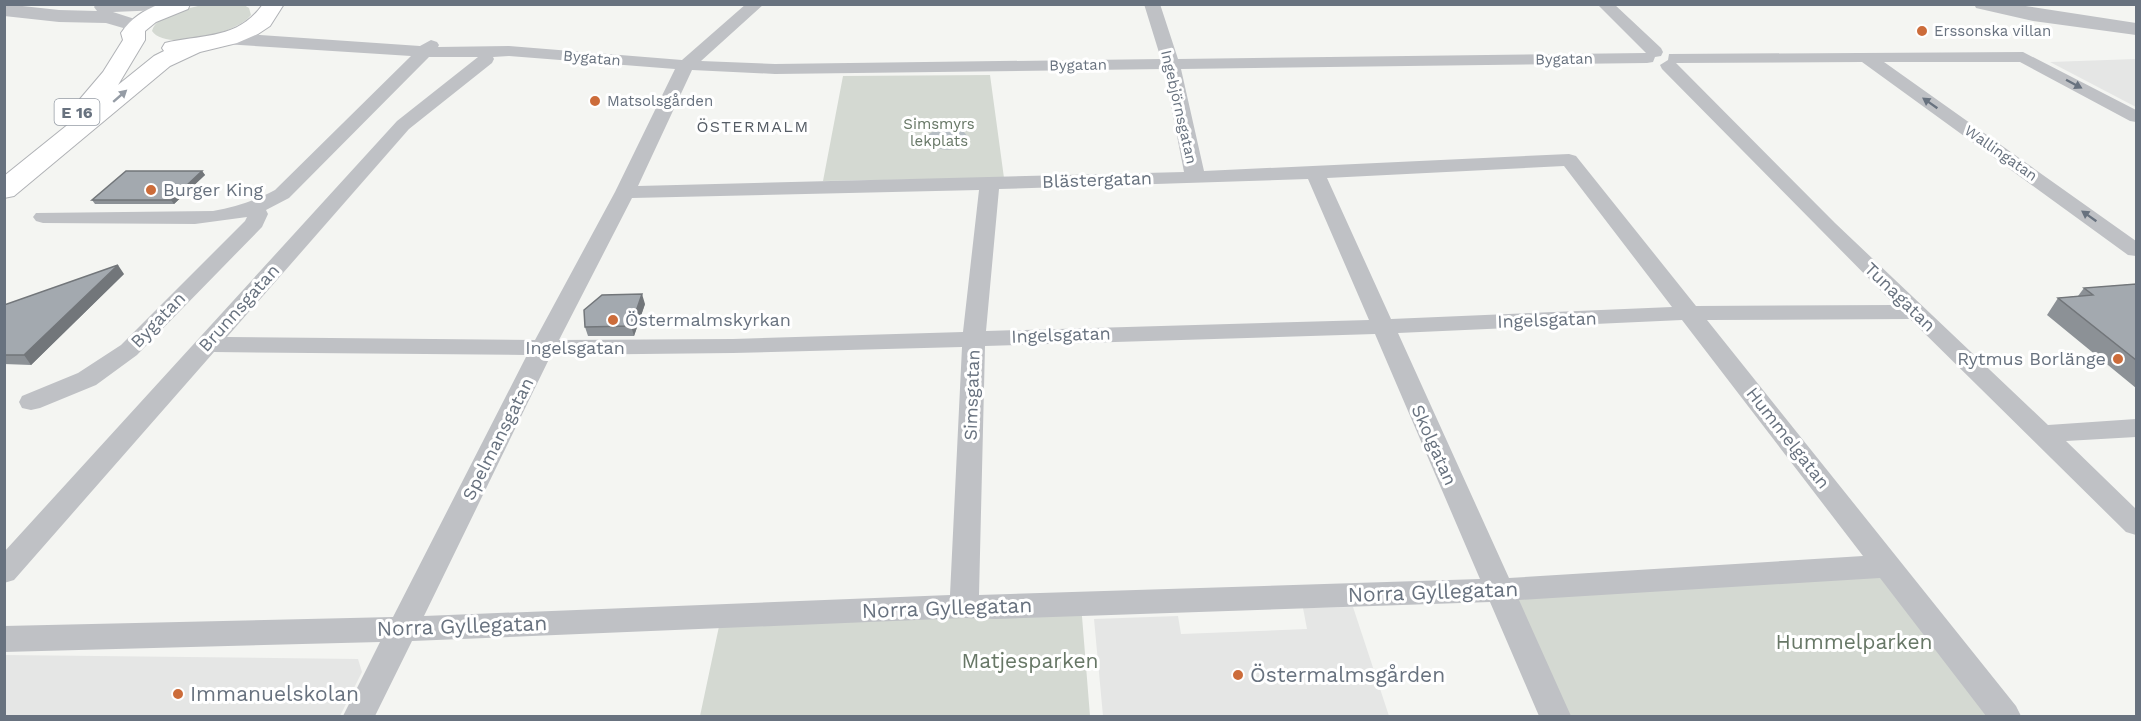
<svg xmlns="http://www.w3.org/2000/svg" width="2141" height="721" font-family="'Work Sans',sans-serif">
	<rect width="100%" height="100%" fill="#f4f5f2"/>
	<!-- built -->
	<path fill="#e5e6e5" d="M 2136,59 L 2136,107 L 2050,62 Z
		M 1353,607 L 1389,716 L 1103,716 L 1094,619 L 1178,616 L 1181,634 L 1307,629 L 1303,608 Z
		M 5,655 L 358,659 L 362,672 L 340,716 L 5,716 Z"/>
	<!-- green -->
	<path fill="#d4d9d2" d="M 207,4 L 244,5 L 249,8 L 251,15 C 238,33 166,52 152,31 C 157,13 190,8 207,4 Z
		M 990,75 L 1004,178 L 823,181 L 843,76 Z
		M 1890,566 L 2005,716 L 1558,716 L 1499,590 Z
		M 1081,604 L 1090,716 L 700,716 L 721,617 Z"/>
	<!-- water -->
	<path fill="#b6bec4" d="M 950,127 L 963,131 L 969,138 C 957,154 942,151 925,144 L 925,137 L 935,130 Z"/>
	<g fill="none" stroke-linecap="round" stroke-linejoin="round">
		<defs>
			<path id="trunk" d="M 160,4 L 190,4 L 188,9 L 156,22 L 145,31 L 145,40 L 118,85 L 154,56 L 164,51 L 162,48 L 165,43 C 202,34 238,40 263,4 L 284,4 L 270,26 L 258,34 L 237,43 L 200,52 L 170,66 L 14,196 L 4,198 L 4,176 L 91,106 L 83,104 L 80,99 L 103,72 L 123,40 L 121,33 C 132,17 143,11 160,4 Z"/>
		</defs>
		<!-- trunk casing -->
		<use href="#trunk" stroke="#b0b2b6" stroke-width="2"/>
		<!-- minor -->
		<path fill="#bfc1c5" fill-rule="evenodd" d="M 746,4 L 764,4 L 701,61 L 775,64 L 1161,59 L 1144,4 L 1160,4 L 1178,59 L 1646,53 L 1597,4 L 1614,4 L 1661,48 L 1663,52 L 1661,56 L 1655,57 L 1653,62 L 1647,63 L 1181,69 L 1204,171 L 1569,154 L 1576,156 L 1696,306 L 1895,305 L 1662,69 L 1660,65 L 1668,60 L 1669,54 L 2023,52 L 2136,110 L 2136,122 L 2130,121 L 2020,62 L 1884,62 L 2136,241 L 2136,256 L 2128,255 L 1862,62 L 1676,63 L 1835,223 L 2048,425 L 2136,419 L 2136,437 L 2066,441 L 2136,509 L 2136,535 L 2126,532 L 1910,319 L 1707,320 L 2016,706 L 2021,716 L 1986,716 L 1880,578 L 1519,600 L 1571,716 L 1539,716 L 1490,602 L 996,619 L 964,618 L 412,641 L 375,716 L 343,716 L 380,642 L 4,652 L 4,626 L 393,617 L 527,355 L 214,352 L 14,580 L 4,583 L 4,552 L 397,121 L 478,57 L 429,57 L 289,198 L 266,210 L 268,214 L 262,227 L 137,355 L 96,385 L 40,408 L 31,410 L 22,408 L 19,402 L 22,396 L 78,373 L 121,345 L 245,221 L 247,217 L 195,224 L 43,223 L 36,221 L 33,217 L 36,213 L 213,211 C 236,207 255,201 275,190 L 411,56 L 224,44 L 218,42 L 216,39 L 218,36 L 260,35 L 420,46 L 431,40 L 437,42 L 439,45 L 438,47 L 509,46 L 682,60 ZM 509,56 L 675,69 L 615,192 L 535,340 L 227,337 L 409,129 L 492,63 L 494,59 L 493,57 ZM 1164,69 L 1184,172 L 638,186 L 692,70 L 775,74 ZM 1564,166 L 1672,307 L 1391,319 L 1327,178 ZM 1308,179 L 1369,320 L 986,331 L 999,189 ZM 979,190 L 963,332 L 733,339 L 559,340 L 632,198 ZM 1682,320 L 1863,556 L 1509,578 L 1398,333 ZM 1375,334 L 1480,579 L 979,595 L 985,346 ZM 962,347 L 950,595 L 424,616 L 551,355 L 733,353 Z"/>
		<!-- tertiary -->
		<path fill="#bfc1c5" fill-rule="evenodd" d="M 4,4 L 59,10 L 97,11 L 94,7 L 96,4 L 170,4 L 168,8 L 161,10 L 113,12 L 144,22 L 147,26 L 144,30 L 137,32 L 106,23 L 59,22 L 4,16 Z
			M 1974,4 L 2012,4 L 2136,23 L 2136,35 L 2033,21 L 1976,8 Z"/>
		<!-- trunk -->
		<use href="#trunk" fill="#fff" fill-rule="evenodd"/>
	</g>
	<!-- wall -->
	<path fill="#8c9196" d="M 202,171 L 205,175 L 174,204 L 95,204 L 92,200 Z
		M 124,274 L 31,365 L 4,364 L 4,305 Z
		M 2136,284 L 2136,388 L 2047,315 L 2058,298 L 2078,296 L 2084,288 Z
		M 645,304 L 634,336 L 588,336 L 585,327 Z"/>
	<!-- shaded-wall -->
	<path fill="#72767a" d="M 202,171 L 205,175 L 174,204 L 171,200 Z
		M 118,265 L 124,274 L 31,365 L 24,355 Z
		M 642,294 L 645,304 L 634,336 L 631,326 Z"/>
	<!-- building -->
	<path fill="#a3a9af" stroke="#72767a" stroke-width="1.5" d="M 126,171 L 202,171 L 171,200 L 92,200 Z
		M 118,265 L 24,355 L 4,355 L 4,305 Z
		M 2136,284 L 2136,360 L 2058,298 L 2093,295 L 2084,288 Z
		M 642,294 L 631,326 L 585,327 L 584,310 L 602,295 Z"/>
	<!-- one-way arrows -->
	<defs><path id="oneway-solid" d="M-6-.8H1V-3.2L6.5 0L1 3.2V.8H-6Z" transform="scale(1.5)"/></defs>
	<g fill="#68727f">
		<use href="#oneway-solid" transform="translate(2074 84) rotate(28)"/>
		<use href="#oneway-solid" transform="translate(1930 103) rotate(-145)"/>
		<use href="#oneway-solid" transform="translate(2089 216) rotate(-145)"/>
	</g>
	<use fill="#959ca5" href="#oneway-solid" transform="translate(120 96) rotate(-41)"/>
	<!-- markers -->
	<g fill="#cc6c3a" stroke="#fff" stroke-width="2">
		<circle cx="1922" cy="31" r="6"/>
		<circle cx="595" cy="101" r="6"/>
		<circle cx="151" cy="190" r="6"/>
		<circle cx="613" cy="320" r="6"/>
		<circle cx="2118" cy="359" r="6"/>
		<circle cx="1238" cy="675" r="6"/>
		<circle cx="178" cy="694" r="6"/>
	</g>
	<g text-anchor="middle" stroke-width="6" stroke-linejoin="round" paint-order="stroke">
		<!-- far-poi labels -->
		<g font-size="15" fill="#68727f" stroke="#fff" text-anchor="start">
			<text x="1934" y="36">Erssonska villan</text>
			<text x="607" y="106">Matsolsgården</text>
		</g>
		<!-- far-street labels -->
		<g font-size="15" fill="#68727f" stroke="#fff">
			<text transform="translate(592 58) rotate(5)" y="5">Bygatan</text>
			<text transform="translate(1564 59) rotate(-1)" y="5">Bygatan</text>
			<text transform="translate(1078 65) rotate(-1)" y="5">Bygatan</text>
			<text transform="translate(1179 107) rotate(77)" y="5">Ingebjörnsgatan</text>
			<text transform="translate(2001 153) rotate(35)" y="5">Wallingatan</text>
		</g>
		<!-- far-park labels -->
		<g font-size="15" fill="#677766" stroke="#fff">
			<text x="939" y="129">Simsmyrs<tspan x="939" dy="17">lekplats</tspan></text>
		</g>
		<!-- shield labels -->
		<rect fill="#fff" stroke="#959ca5" stroke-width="1.5" x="54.5" y="99" width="45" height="26" rx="4.5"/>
		<g font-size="16" font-weight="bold" fill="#68727f">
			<text x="77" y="118">E 16</text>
		</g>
		<!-- far-neighbourhood labels -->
		<g font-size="16" letter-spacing="1.5" fill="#555c65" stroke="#fff">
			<text x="753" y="132">ÖSTERMALM</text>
		</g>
		<!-- street labels -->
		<g font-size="18" fill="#68727f" stroke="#fff">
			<text transform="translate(1097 180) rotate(-2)" y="6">Blästergatan</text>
			<text transform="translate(1900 297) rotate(44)" y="6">Tunagatan</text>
			<text transform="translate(239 308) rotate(-48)" y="6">Brunnsgatan</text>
			<text transform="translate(158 320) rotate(-46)" y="6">Bygatan</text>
			<text transform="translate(1547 320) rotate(-2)" y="6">Ingelsgatan</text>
			<text transform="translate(1061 335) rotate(-2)" y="6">Ingelsgatan</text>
			<text x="575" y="354">Ingelsgatan</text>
			<text transform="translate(972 395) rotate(-88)" y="6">Simsgatan</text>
			<text transform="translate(1788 438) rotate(52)" y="6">Hummelgatan</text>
			<text transform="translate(498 439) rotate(-63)" y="6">Spelmansgatan</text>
			<text transform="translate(1434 445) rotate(66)" y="6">Skolgatan</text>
		</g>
		<!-- poi labels -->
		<g font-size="18" fill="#68727f" stroke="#fff" text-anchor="start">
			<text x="163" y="196">Burger King</text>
			<text x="625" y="326">Östermalmskyrkan</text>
			<text x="2106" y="365" text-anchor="end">Rytmus Borlänge</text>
		</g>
		<!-- near-street labels -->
		<g font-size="21" fill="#68727f" stroke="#fff">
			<text transform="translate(1433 592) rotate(-2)" y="7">Norra Gyllegatan</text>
			<text transform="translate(947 608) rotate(-2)" y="7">Norra Gyllegatan</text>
			<text transform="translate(462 626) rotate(-2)" y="7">Norra Gyllegatan</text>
		</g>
		<!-- near-park labels -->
		<g font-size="21" fill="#677766" stroke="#fff">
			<text x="1854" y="649">Hummelparken</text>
			<text x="1030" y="668">Matjesparken</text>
		</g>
		<!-- near-poi labels -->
		<g font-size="21" fill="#68727f" stroke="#fff" text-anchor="start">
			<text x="1250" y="682">Östermalmsgården</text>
			<text x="190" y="701">Immanuelskolan</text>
		</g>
	</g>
	<!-- border -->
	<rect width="2141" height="721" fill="none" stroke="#68727f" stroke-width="12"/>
</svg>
